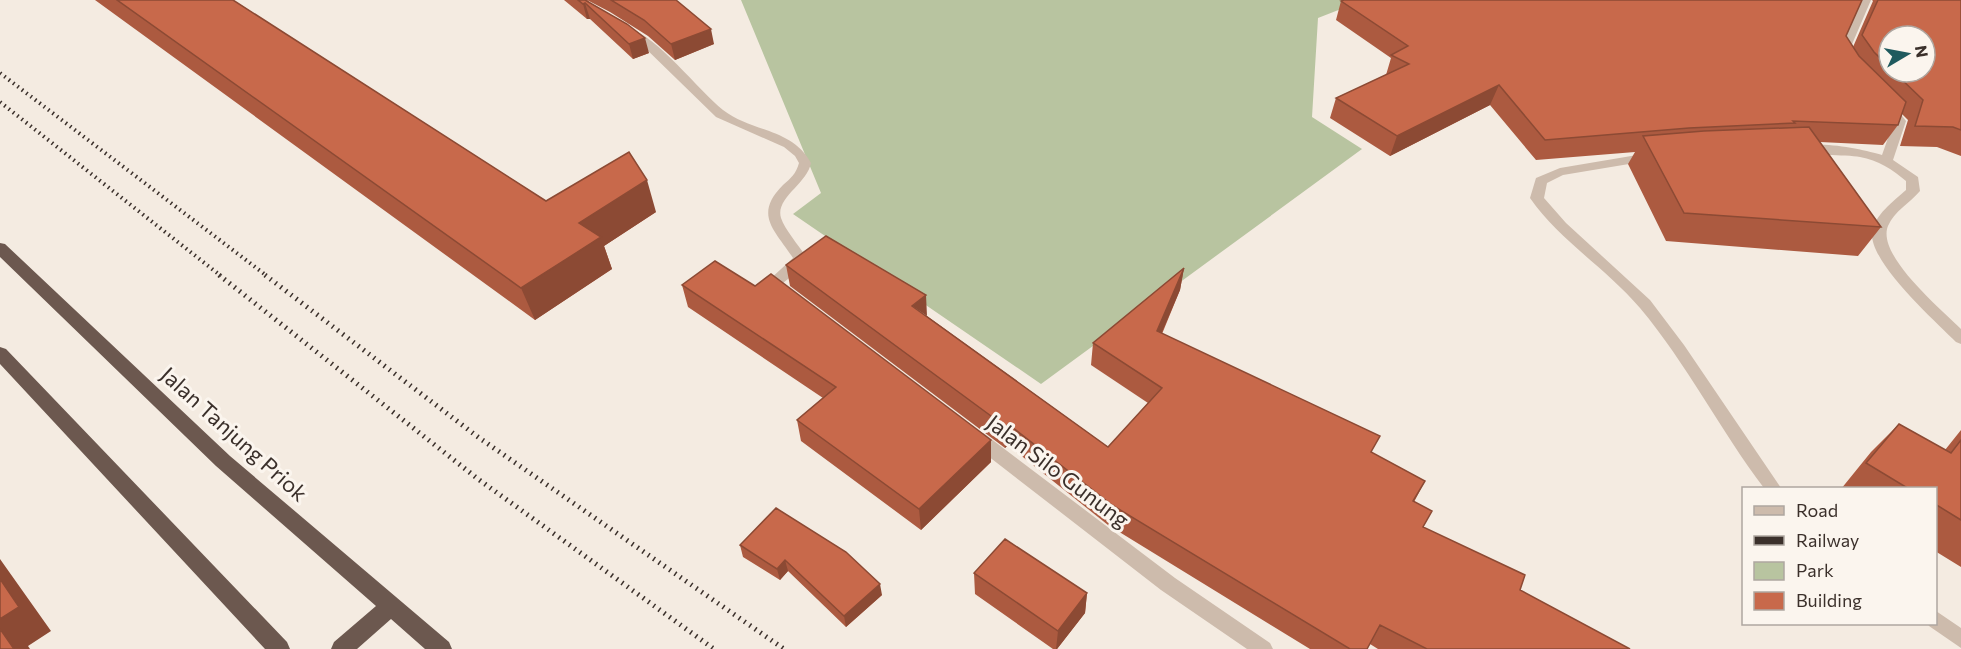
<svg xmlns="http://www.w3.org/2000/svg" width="1961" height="649" font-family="Commissioner,sans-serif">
	<rect width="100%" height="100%" fill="#f4ebe1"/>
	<!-- green -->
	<path fill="#b8c4a0" d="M 741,0 L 1364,0 L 1318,18 L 1312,117 L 1362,149 L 1041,384 L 793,214 L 821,193 Z"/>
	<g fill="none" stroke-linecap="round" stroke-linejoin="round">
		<!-- minor -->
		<path fill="#cdbbac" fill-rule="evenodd" d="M 1861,0 L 1871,0 L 1847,56 L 1841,59 L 1837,58 L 1835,56 Z
			M 630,29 C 657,36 699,91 723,110 C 751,132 792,128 811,163 C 807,184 775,198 781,218 C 785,230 800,247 807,258 L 803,267 L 783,283 L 791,293 L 789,297 L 779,297 L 772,291 L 768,281 L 793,258 C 775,230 753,215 783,185 C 791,178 796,174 799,163 L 795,156 L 784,147 L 716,117 L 640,43 L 626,34 L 626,30 Z
			M 1888,102 L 1892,103 L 1906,121 L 1893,160 L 1918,177 L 1920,191 C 1910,203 1894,211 1888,226 C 1876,255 1941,309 1961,329 L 1961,344 L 1956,342 C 1935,321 1870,263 1872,233 C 1874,215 1894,201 1906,190 L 1906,181 C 1893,170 1878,160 1860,157 C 1846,154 1807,157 1799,150 C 1812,138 1865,150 1882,155 L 1894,121 L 1882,106 Z
			M 1649,153 L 1655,157 L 1653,160 L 1563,175 L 1547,183 L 1544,198 L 1566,223 L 1650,300 L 1684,345 L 1781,488 L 1764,488 C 1720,430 1687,364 1640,308 C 1606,268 1560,241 1530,198 L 1536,178 L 1560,168 Z
			M 976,430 L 982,432 L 1175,578 L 1270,643 L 1273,649 L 1247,649 L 1161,590 L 970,442 L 968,437 L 970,432 Z
			M 1936,611 L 1961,628 L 1961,648 L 1929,626 L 1928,624 L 1936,624 Z"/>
		<!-- trunk -->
		<path fill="#6c584f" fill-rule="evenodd" d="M 0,243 L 5,244 L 230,456 L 449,642 L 452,649 L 425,649 L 391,619 L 357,649 L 331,649 L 334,642 L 376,606 L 216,466 L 0,257 Z
			M 0,347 L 6,349 L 287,642 L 290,649 L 265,649 L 0,364 Z"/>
		<!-- rail-far1 -->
		<path stroke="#3b302b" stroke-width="4" stroke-dasharray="1.5 4" stroke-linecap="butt" d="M 0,73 L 267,276
			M 0,102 L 221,276"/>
		<!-- rail -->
		<path stroke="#3b302b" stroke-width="5" stroke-dasharray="1.5 5" stroke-linecap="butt" d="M 219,275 L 478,479 L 714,649
			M 265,275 L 478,437 L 784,649"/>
	</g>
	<!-- wall -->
	<path fill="#ac5a40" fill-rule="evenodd" d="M 95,0 L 233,0 L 546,201 L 656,212 L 604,246 L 612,269 L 535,320 Z
		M 564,0 L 676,0 L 714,44 L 675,60 L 648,36 L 610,12 L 587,0 L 649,53 L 633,59 L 590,19 L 587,19 Z
		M 1872,0 L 1961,0 L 1961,156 L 1937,147 L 1900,146 L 1908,120 L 1902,114 L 1898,125 L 1883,145 L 1820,142 L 1881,227 L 1858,256 L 1666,241 L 1628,164 L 1635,152 L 1536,160 L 1490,105 L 1390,156 L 1330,118 L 1336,98 L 1386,75 L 1391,58 L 1336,20 L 1341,1 L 1846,36 L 1853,47 L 1873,1 ZM 1889,36 L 1925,72 L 1889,72 Z
		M 786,265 L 927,316 L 1108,447 L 1148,403 L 1091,365 L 1093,343 L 1184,268 L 1180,290 L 1162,334 L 1372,453 L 1425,481 L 1414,502 L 1424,528 L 1520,590 L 1630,649 L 1378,649 L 1370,644 L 1367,649 L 1310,649 L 1108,525 L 1008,445 L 1005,448 L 790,286 Z
		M 682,285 L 991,440 L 991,462 L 921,530 L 801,441 L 797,420 L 823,398 L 688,307 Z
		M 1899,424 L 1945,450 L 1961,430 L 1961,567 L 1935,551 L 1935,489 L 1841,489 L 1871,452 Z
		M 776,508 L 882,595 L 846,627 L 788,571 L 780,580 L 743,557 L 740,545 Z
		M 974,573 L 1087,593 L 1085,613 L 1057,649 L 1053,649 L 975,594 Z"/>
	<!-- shaded-wall -->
	<path fill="#8c4a34" d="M 585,3 L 590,19 L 587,19 L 583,4 Z
		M 711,29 L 714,44 L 675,60 L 671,44 Z
		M 645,38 L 649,53 L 633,59 L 629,44 Z
		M 1499,85 L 1490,105 L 1390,156 L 1397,136 Z
		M 647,180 L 656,212 L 604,246 L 612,269 L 535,320 L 521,288 L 579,223 Z
		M 1184,268 L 1180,290 L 1153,353 L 1157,331 Z
		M 926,295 L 927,316 L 912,306 Z
		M 1008,424 L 1008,445 L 1005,448 L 1006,427 Z
		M 991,440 L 991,462 L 921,530 L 919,509 Z
		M 0,559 L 51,631 L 28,646 L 30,649 L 14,649 L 0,629 Z
		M 785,560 L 788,571 L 780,580 L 777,569 Z
		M 880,584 L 882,595 L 846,627 L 844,616 Z
		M 1087,593 L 1085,613 L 1057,649 L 1056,649 L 1058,631 Z"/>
	<!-- building -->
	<path fill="#c8694b" stroke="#8c4a34" stroke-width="1.5" d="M 117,0 L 233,0 L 546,201 L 629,152 L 647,180 L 579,223 L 601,237 L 521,288 Z
		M 578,0 L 585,0 L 627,24 L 645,38 L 629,44 L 585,3 L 583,4 Z
		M 611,0 L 676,0 L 711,29 L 671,44 L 644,20 Z
		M 1344,0 L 1862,0 L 1846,36 L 1859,56 L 1906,102 L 1898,125 L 1793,121 L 1795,123 L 1689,128 L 1545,140 L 1499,85 L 1397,136 L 1336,98 L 1409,64 L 1391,55 L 1408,46 L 1341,1 Z
		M 1878,0 L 1961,0 L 1961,130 L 1953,127 L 1915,126 L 1923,100 L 1894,72 L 1925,72 L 1925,36 L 1889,36 L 1889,67 L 1874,52 L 1862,35 Z
		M 1809,127 L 1881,227 L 1684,213 L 1643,136 L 1704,131 Z
		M 826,236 L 926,295 L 912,306 L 1108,447 L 1162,388 L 1093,343 L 1184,268 L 1157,331 L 1380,436 L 1371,452 L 1425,481 L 1413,501 L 1432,511 L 1423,527 L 1525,575 L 1520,590 L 1630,649 L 1427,649 L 1380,625 L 1367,649 L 1350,649 L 1112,505 L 1008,424 L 1006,427 L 786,265 Z
		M 715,261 L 755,286 L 771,274 L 991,440 L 919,509 L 797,420 L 836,387 L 682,285 Z
		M 1899,424 L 1951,453 L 1961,440 L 1961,520 L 1935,504 L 1935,489 L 1909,489 L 1866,463 Z
		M 776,508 L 846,552 L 880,584 L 844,616 L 785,560 L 777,569 L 740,545 Z
		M 1005,539 L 1087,593 L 1058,631 L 974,573 Z
		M 0,579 L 19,607 L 0,619 Z
		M 0,629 L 14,649 L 0,649 Z"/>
	<g text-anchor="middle" stroke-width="6" stroke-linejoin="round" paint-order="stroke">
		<!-- street labels -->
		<g font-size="22" fill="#3b302b" stroke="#fbf5ee">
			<text transform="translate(234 434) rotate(42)" y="8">Jalan Tanjung Priok</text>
			<text transform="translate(1058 471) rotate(37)" y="8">Jalan Silo Gunung</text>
		</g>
	</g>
	<!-- legend -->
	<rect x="1742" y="487" width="195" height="138" fill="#fbf5ee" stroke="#aea6a0" stroke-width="1.5"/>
	<rect x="1754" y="506" width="30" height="9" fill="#cdbbac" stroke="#aea6a0" stroke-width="1.5"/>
	<text x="1796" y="517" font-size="18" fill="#3b302b">Road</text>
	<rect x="1754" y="536" width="30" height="9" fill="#3b302b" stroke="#aea6a0" stroke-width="1.5"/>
	<text x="1796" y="547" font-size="18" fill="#3b302b">Railway</text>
	<rect x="1754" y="562" width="30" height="18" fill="#b8c4a0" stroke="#aea6a0" stroke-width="1.5"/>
	<text x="1796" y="577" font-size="18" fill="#3b302b">Park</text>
	<rect x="1754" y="592" width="30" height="18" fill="#c8694b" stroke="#aea6a0" stroke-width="1.5"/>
	<text x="1796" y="607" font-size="18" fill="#3b302b">Building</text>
	<!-- north arrow -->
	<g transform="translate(1907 54) rotate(80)"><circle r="28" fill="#fbf5ee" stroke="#aea6a0" stroke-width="1.5"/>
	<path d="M0-4.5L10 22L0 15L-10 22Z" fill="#1f5a5e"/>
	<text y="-9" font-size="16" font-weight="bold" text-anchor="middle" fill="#3b302b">N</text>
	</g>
</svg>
